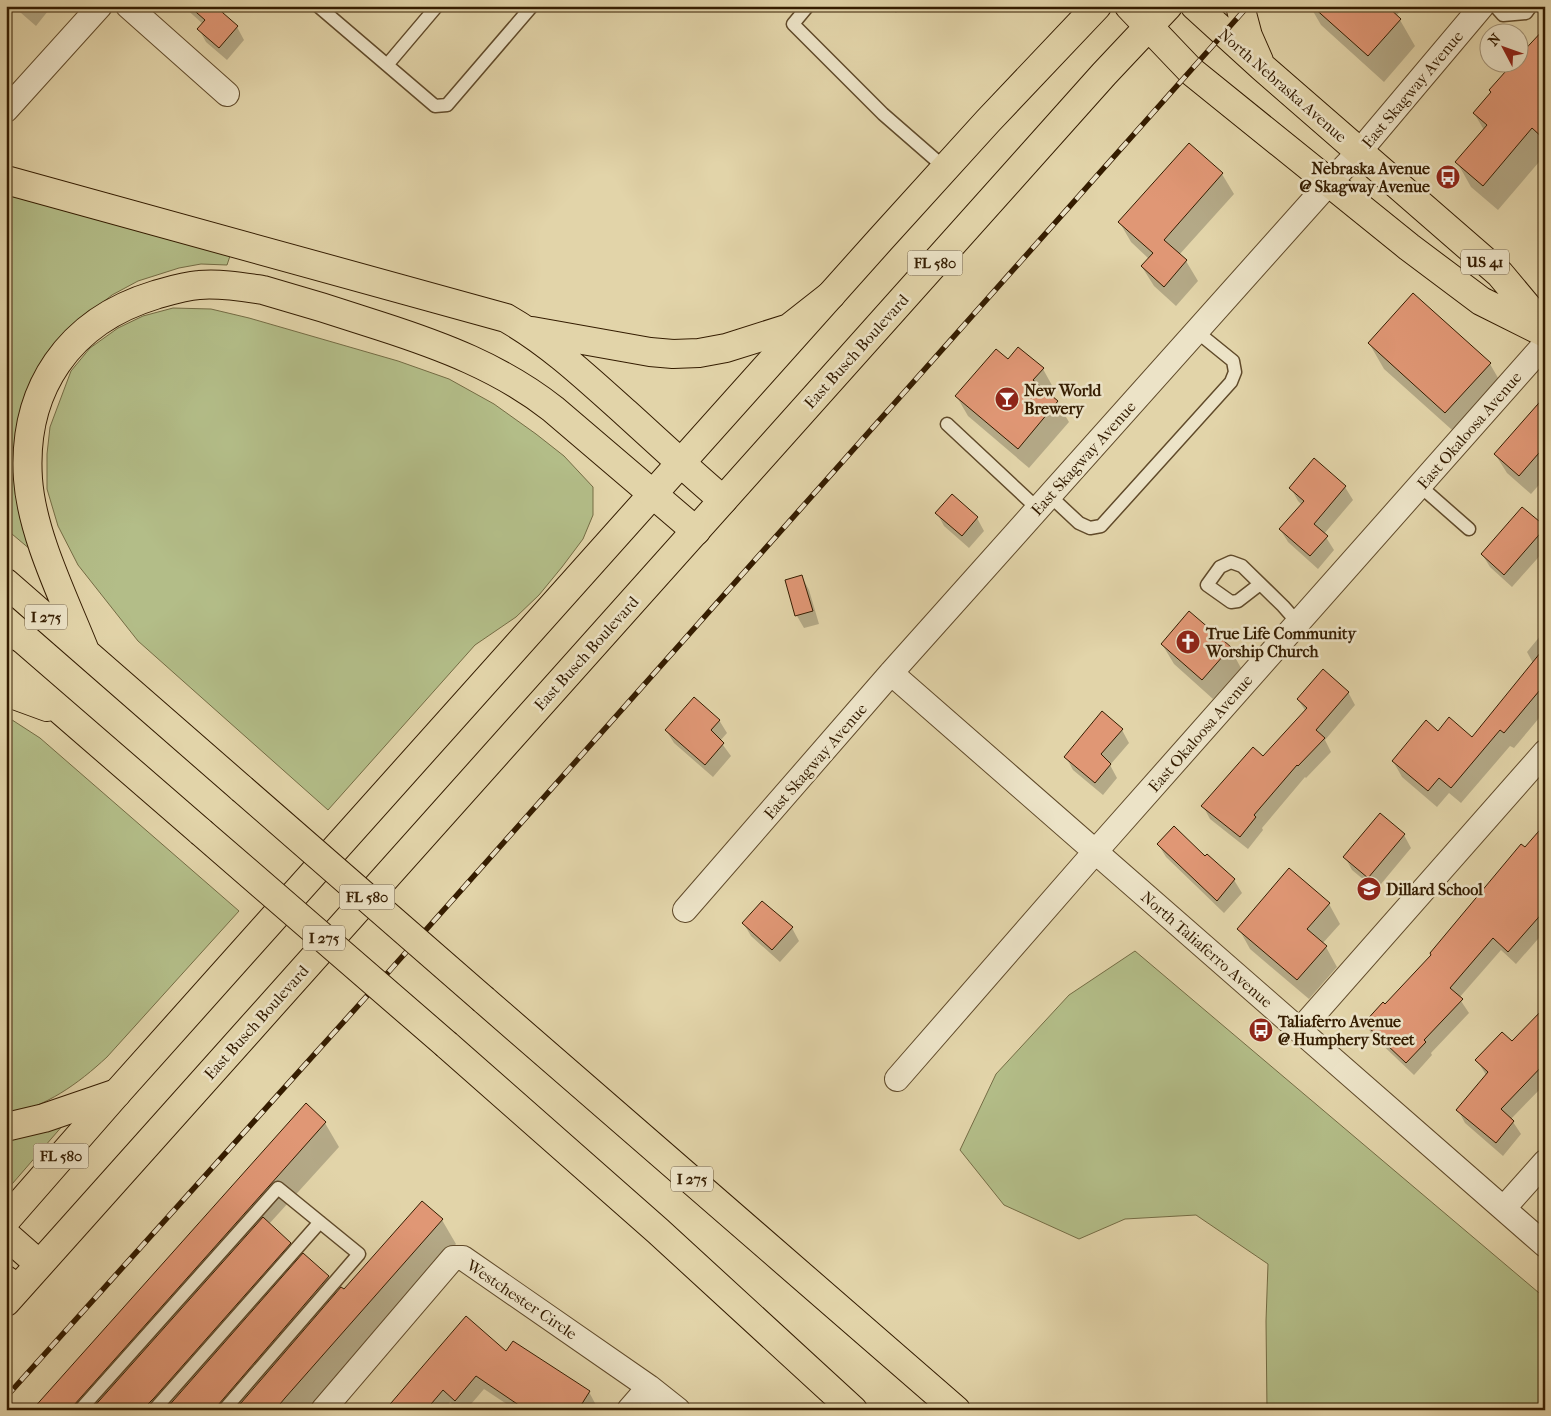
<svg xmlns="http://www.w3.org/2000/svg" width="1551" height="1416" font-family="'IM FELL French Canon',serif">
	<rect width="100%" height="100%" fill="#e2d4a9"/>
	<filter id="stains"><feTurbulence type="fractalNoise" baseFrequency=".004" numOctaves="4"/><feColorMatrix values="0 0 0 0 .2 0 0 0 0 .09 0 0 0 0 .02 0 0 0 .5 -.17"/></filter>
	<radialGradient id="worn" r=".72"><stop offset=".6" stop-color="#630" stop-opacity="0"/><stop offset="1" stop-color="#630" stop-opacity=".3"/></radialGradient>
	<!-- green -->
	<path fill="#b3bd88" stroke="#746c44" d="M 6,188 L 231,253 L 227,265 L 201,264 L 179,268 L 138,281 L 112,295 L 88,314 L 45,369 L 31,550 L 6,529 Z
		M 173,308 L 211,309 L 249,318 L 398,361 L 449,379 L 494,404 L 536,434 L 564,456 L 593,487 L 593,515 L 583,539 L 562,567 L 539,595 L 516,617 L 475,645 L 328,810 L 138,641 L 78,565 L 58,526 L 47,489 L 47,454 L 50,427 L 71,371 L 90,348 L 118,328 L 143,316 Z
		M 6,716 L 40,738 L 239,911 L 107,1057 C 78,1084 46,1107 6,1115 Z
		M 1135,951 L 1545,1298 L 1545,1410 L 1267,1410 L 1266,1321 L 1268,1264 L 1196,1215 L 1125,1219 L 1079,1239 L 1004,1205 L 960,1150 L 996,1074 L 1069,995 Z
		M 64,1124 L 6,1191 L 6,1136 Z"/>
	<!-- shadow -->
	<path fill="#0003" d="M 13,6 L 52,6 L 36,26 Z
		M 183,6 L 230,6 L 222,15 L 237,27 L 244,40 L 227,60 L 206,42 L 199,29 L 203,24 Z
		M 889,6 L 902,6 L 896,13 Z
		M 1310,6 L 1405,6 L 1396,16 L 1400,20 L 1415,46 L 1384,82 L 1321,25 Z
		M 1545,30 L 1545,155 L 1498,210 L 1471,187 L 1457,162 L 1484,130 L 1474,113 Z
		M 1189,145 L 1222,174 L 1234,194 L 1179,255 L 1186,261 L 1198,281 L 1176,306 L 1154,286 L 1142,267 L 1149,259 L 1131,242 L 1120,223 Z
		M 1545,229 L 1545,241 L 1540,233 Z
		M 1369,343 L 1490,364 L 1505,390 L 1461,438 L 1384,369 Z
		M 1009,361 L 1043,369 L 1054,389 L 1049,395 L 1057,402 L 1069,422 L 1029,468 L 968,416 L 957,397 Z
		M 1545,397 L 1545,478 L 1531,494 L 1507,473 L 1495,454 Z
		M 1314,460 L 1345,487 L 1353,500 L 1324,534 L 1334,550 L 1318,569 L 1288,542 L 1280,529 L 1302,505 L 1298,501 L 1291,488 Z
		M 937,513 L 977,518 L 984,531 L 969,548 L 944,526 Z
		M 1545,528 L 1545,550 L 1512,587 L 1490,567 L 1482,554 Z
		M 802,577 L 809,590 L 819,624 L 804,628 L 797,616 L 787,581 Z
		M 1545,630 L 1545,711 L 1514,748 L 1510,746 L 1461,803 L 1449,793 L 1437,807 L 1402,777 L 1393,761 L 1438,732 L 1472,738 L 1533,663 L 1527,652 Z
		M 1162,644 L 1230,648 L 1241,668 L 1213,699 L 1174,664 Z
		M 1348,692 L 1355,705 L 1325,740 L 1331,752 L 1306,778 L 1305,777 L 1262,828 L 1263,830 L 1248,849 L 1210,819 L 1203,806 L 1263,758 L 1306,712 L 1298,699 Z
		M 719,720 L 727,733 L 720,741 L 731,756 L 713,777 L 674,743 L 666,730 Z
		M 1122,730 L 1129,743 L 1110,765 L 1117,778 L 1103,795 L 1073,770 L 1066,757 Z
		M 1545,826 L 1545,931 L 1516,964 L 1501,950 L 1459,998 L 1469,1013 L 1431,1053 L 1432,1055 L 1414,1075 L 1373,1036 L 1365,1023 L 1385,1005 L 1432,955 Z
		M 1404,835 L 1411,848 L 1376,890 L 1352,870 L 1345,857 Z
		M 1158,844 L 1205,858 L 1207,856 L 1234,880 L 1242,893 L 1224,913 L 1166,857 Z
		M 1329,904 L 1340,924 L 1322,944 L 1326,947 L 1337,967 L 1309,999 L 1250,949 L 1239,929 Z
		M 744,924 L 792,928 L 799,941 L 780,962 L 751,936 Z
		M 1545,1010 L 1545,1084 L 1511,1119 L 1521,1134 L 1503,1156 L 1465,1123 L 1458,1110 L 1486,1075 L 1477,1060 L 1512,1043 Z
		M 325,1123 L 339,1147 L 269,1224 L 290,1243 L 299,1259 L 328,1277 L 338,1293 L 344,1291 L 422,1202 L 442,1220 L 456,1244 L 310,1410 L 78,1410 L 72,1399 L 70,1400 L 75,1410 L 33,1410 Z
		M 507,1353 L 589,1392 L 596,1405 L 593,1410 L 508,1410 L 511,1407 L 484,1389 L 466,1410 L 460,1410 L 450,1402 L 444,1410 L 388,1410 Z"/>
	<!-- building -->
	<path fill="#e09775" stroke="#341c00" d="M 189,6 L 215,6 L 238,26 L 219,48 L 197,29 L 205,20 Z
		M 1312,6 L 1387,6 L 1401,19 L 1368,56 Z
		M 1545,28 L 1545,140 L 1532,128 L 1483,186 L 1455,162 L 1487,125 L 1473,113 L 1491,92 L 1489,90 L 1514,62 L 1518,62 L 1518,57 Z
		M 1189,143 L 1223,173 L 1164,240 L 1187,260 L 1164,287 L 1141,266 L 1153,253 L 1118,222 Z
		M 1413,293 L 1491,363 L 1445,413 L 1368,343 Z
		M 1018,347 L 1044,368 L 1033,380 L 1058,401 L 1018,449 L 955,396 L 996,349 L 1008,359 Z
		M 1545,396 L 1545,446 L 1519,476 L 1494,454 Z
		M 1314,458 L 1346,486 L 1314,524 L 1328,536 L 1310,556 L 1279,529 L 1304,501 L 1289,488 Z
		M 952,494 L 978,517 L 962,536 L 935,513 Z
		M 1522,507 L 1545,526 L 1545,528 L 1504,575 L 1481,554 Z
		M 802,575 L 813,611 L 795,616 L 785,580 Z
		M 1189,611 L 1231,647 L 1202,680 L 1161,644 Z
		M 1545,647 L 1545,684 L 1504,733 L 1500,730 L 1451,788 L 1439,778 L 1428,791 L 1392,761 L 1426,720 L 1438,731 L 1449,717 L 1472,737 Z
		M 1323,669 L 1349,692 L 1316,730 L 1325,738 L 1298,766 L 1297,765 L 1254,815 L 1256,817 L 1240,837 L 1201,806 L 1253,747 L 1263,756 L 1307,708 L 1297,699 Z
		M 694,697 L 720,720 L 711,730 L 724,743 L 705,765 L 665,730 Z
		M 1102,711 L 1123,729 L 1101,754 L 1111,764 L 1095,783 L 1064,757 Z
		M 1380,813 L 1405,834 L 1368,878 L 1343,857 Z
		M 1545,824 L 1545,910 L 1508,952 L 1493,938 L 1450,988 L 1463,999 L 1424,1040 L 1426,1042 L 1406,1063 L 1364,1023 L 1383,1002 L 1385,1004 L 1431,955 L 1430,953 L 1521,844 L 1525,847 Z
		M 1174,826 L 1205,856 L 1207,854 L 1235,879 L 1217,901 L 1157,844 Z
		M 1289,868 L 1330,903 L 1307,929 L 1327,946 L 1297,980 L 1237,929 Z
		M 762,901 L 793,927 L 772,950 L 742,923 Z
		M 1545,1007 L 1545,1063 L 1501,1109 L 1514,1121 L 1496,1143 L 1456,1110 L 1488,1072 L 1475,1060 L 1502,1032 L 1512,1041 Z
		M 306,1103 L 326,1122 L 74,1405 L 72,1410 L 32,1410 Z
		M 422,1201 L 443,1219 L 285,1398 L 275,1410 L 235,1410 L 341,1287 L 344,1289 Z
		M 263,1217 L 291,1243 L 154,1398 L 142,1410 L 91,1410 Z
		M 303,1253 L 329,1276 L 218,1405 L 216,1410 L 166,1409 Z
		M 466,1316 L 506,1351 L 513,1341 L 590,1391 L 578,1410 L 526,1410 L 476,1376 L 455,1401 L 443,1390 L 426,1410 L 385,1410 Z"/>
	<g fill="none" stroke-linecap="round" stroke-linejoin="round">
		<defs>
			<path id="lane" d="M 318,6 L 435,106 L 447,105 L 532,6
				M 808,6 L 793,24 L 883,114 L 945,168
				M 1495,6 L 1503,15 L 1526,13 L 1531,6
				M 387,65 L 437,6
				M 947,424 L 1038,509
				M 1420,486 L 1469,529
				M 1050,496 L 1079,523 L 1090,528 L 1101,526 L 1231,382 L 1235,372 L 1233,361 L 1196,331
				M 1260,584 L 1238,601 L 1231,602 L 1207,585 L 1220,567 L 1231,562 L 1242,566 L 1283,606 L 1298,623
				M 80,1410 L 278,1188 L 359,1254 L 224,1410
				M 154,1410 L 320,1222"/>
			<path id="street" d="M 128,6 L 227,94
				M 6,110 L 100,6
				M 891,673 L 1545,1245
				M 685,910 L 891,673 L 1329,183 L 1359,152 L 1482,6
				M 1300,1030 L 1545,752
				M 897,1079 L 1095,852 L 1545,344
				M 1504,1208 L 1545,1162
				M 323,1410 L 453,1258 L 463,1258 L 649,1387 L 678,1410
				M 629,1410 L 649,1387"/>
			<path id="primary" d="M 1129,6 L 1191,71 L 1409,247 L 1481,301 L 1545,333
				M 1195,6 L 1262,67 L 1500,274 L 1545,328
				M 1240,6 L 1248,36 L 1259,61
				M 6,1220 L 117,1093 L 880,240 L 988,121 L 1097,6
				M 6,1302 L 1104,74 L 1168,6"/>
			<path id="highway" d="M 6,180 L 506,318 C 550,343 588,379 626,413 C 658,442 690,472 723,500
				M 532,331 L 650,352 L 673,354 L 699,353 L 726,348 L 789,328 L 831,295
				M 6,583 L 242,789
				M 85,651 C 64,598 32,535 28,479 C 22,389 69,321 155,295 C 169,291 184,286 199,285 C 220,283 243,287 263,290 C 302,301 341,313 380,326 C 442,346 501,368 553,409 L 696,531
				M 6,663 L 201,832
				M 6,692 L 47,707
				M 484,1000 L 956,1410
				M 447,1045 L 658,1231 L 853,1410
				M 6,1127 L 44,1118 L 117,1093
				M 6,1235 L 39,1264
				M 6,1280 L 17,1289"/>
		</defs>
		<!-- lane casing -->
		<use href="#lane" stroke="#604a2a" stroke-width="15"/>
		<!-- street casing -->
		<use href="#street" stroke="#604a2a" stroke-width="26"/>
		<!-- primary casing -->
		<use href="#primary" stroke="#341c00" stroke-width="30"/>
		<!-- highway casing -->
		<use href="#highway" stroke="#341c00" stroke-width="30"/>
		<!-- lane -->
		<use href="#lane" stroke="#ece3c7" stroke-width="12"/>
		<!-- street -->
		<use href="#street" stroke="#ece3c7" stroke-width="24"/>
		<!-- primary -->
		<use href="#primary" stroke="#e2d4a9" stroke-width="28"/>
		<!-- highway -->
		<use href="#highway" stroke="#e2d4a9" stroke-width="28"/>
		<defs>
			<path id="rail" d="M 6,1397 L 384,977 L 1248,6"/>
		</defs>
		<!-- rail casing -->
		<use href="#rail" stroke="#341c00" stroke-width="5.5"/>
		<!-- rail -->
		<use href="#rail" stroke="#ece3c7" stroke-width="4" stroke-dasharray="11" stroke-linecap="butt"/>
		<defs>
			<path id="highway-bridge" d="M 242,789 L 484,1000
				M 201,832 L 447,1045"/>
		</defs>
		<!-- highway-bridge casing -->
		<use href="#highway-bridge" stroke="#341c00" stroke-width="30" stroke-linecap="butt"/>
		<!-- highway-bridge -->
		<use href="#highway-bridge" stroke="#e2d4a9" stroke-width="28"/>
	</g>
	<!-- icons -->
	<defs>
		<symbol id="bus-disc" viewBox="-11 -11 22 22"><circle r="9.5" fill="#8f2418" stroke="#ece3c7"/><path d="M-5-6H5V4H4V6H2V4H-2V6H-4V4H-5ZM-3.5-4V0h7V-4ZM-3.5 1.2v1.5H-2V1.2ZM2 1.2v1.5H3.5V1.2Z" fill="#fff"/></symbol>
		<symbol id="bar-disc" viewBox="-11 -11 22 22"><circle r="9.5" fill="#8f2418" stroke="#ece3c7"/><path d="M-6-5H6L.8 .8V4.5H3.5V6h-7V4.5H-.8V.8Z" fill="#fff"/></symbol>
		<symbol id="church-disc" viewBox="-11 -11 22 22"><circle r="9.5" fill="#8f2418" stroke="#ece3c7"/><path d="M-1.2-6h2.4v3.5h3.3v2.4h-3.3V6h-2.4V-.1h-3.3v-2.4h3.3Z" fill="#fff"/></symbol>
		<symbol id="school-disc" viewBox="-11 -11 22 22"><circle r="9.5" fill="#8f2418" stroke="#ece3c7"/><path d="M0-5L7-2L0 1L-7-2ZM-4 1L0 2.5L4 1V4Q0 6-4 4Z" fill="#fff"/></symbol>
	</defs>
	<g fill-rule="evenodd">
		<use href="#bus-disc" x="1434" y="163" width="28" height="28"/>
		<use href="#bar-disc" x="993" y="385" width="28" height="28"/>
		<use href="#church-disc" x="1174" y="628" width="28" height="28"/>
		<use href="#school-disc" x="1355" y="875" width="28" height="28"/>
		<use href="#bus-disc" x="1247" y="1016" width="28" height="28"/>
	</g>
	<g text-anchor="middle" stroke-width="5" stroke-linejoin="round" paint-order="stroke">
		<!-- shield labels -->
		<g fill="#ece3c7" stroke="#6b583c" stroke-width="1">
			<rect x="1461" y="249.5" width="48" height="25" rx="4"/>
			<rect x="907.5" y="250.5" width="55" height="25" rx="4"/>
			<rect x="25" y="604.5" width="42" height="25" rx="4"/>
			<rect x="339.5" y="884.5" width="55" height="25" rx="4"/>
			<rect x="303" y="925.5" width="42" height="25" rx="4"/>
			<rect x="33.5" y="1143.5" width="55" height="25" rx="4"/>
			<rect x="671" y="1166.5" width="42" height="25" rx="4"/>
		</g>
		<g font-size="15" font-weight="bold" fill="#341c00">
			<text x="1485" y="267">US 41</text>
			<text x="935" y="268">FL 580</text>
			<text x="46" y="622">I 275</text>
			<text x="367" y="902">FL 580</text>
			<text x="324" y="943">I 275</text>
			<text x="61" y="1161">FL 580</text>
			<text x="692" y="1184">I 275</text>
		</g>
		<!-- street labels -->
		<g font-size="16" fill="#341c00" stroke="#ece3c7">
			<text transform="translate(1283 85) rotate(41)" y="6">North Nebraska Avenue</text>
			<text transform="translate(1412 89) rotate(-50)" y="6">East Skagway Avenue</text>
			<text transform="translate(856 351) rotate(-48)" y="6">East Busch Boulevard</text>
			<text transform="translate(1469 430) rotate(-49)" y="6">East Okaloosa Avenue</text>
			<text transform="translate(1083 458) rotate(-48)" y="6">East Skagway Avenue</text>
			<text transform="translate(586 653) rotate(-48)" y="6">East Busch Boulevard</text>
			<text transform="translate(1200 733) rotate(-49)" y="6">East Okaloosa Avenue</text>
			<text transform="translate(815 761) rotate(-49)" y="6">East Skagway Avenue</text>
			<text transform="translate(1207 949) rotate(41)" y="6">North Taliaferro Avenue</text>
			<text transform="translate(256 1022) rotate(-48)" y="6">East Busch Boulevard</text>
			<text transform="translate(522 1299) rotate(34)" y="6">Westchester Circle</text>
		</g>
		<!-- poi labels -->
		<g font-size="16" font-weight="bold" fill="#341c00" stroke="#ece3c7" text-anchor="start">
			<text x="1430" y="174" text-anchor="end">Nebraska Avenue<tspan x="1430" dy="18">@ Skagway Avenue</tspan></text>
			<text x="1024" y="396">New World<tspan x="1024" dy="18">Brewery</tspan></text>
			<text x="1206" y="639">True Life Community<tspan x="1206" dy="18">Worship Church</tspan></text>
			<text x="1386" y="895">Dillard School</text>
			<text x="1278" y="1027">Taliaferro Avenue<tspan x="1278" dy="18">@ Humphery Street</tspan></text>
		</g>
	</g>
	<!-- margin -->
	<rect width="1551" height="1416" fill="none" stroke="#e2d4a9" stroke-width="25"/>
	<rect x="8" y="8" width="1536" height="1401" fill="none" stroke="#341c00" stroke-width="2.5"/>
	<rect x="12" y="12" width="1526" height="1391" fill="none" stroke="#341c00"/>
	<!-- north arrow -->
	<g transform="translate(1504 48) rotate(311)"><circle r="24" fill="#ece3c7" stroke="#a29377"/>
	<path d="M0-4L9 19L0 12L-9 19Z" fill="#8f2418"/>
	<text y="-8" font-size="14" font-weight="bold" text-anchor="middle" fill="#341c00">N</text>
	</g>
	<rect width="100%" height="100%" filter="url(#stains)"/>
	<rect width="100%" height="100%" fill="url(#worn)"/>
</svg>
